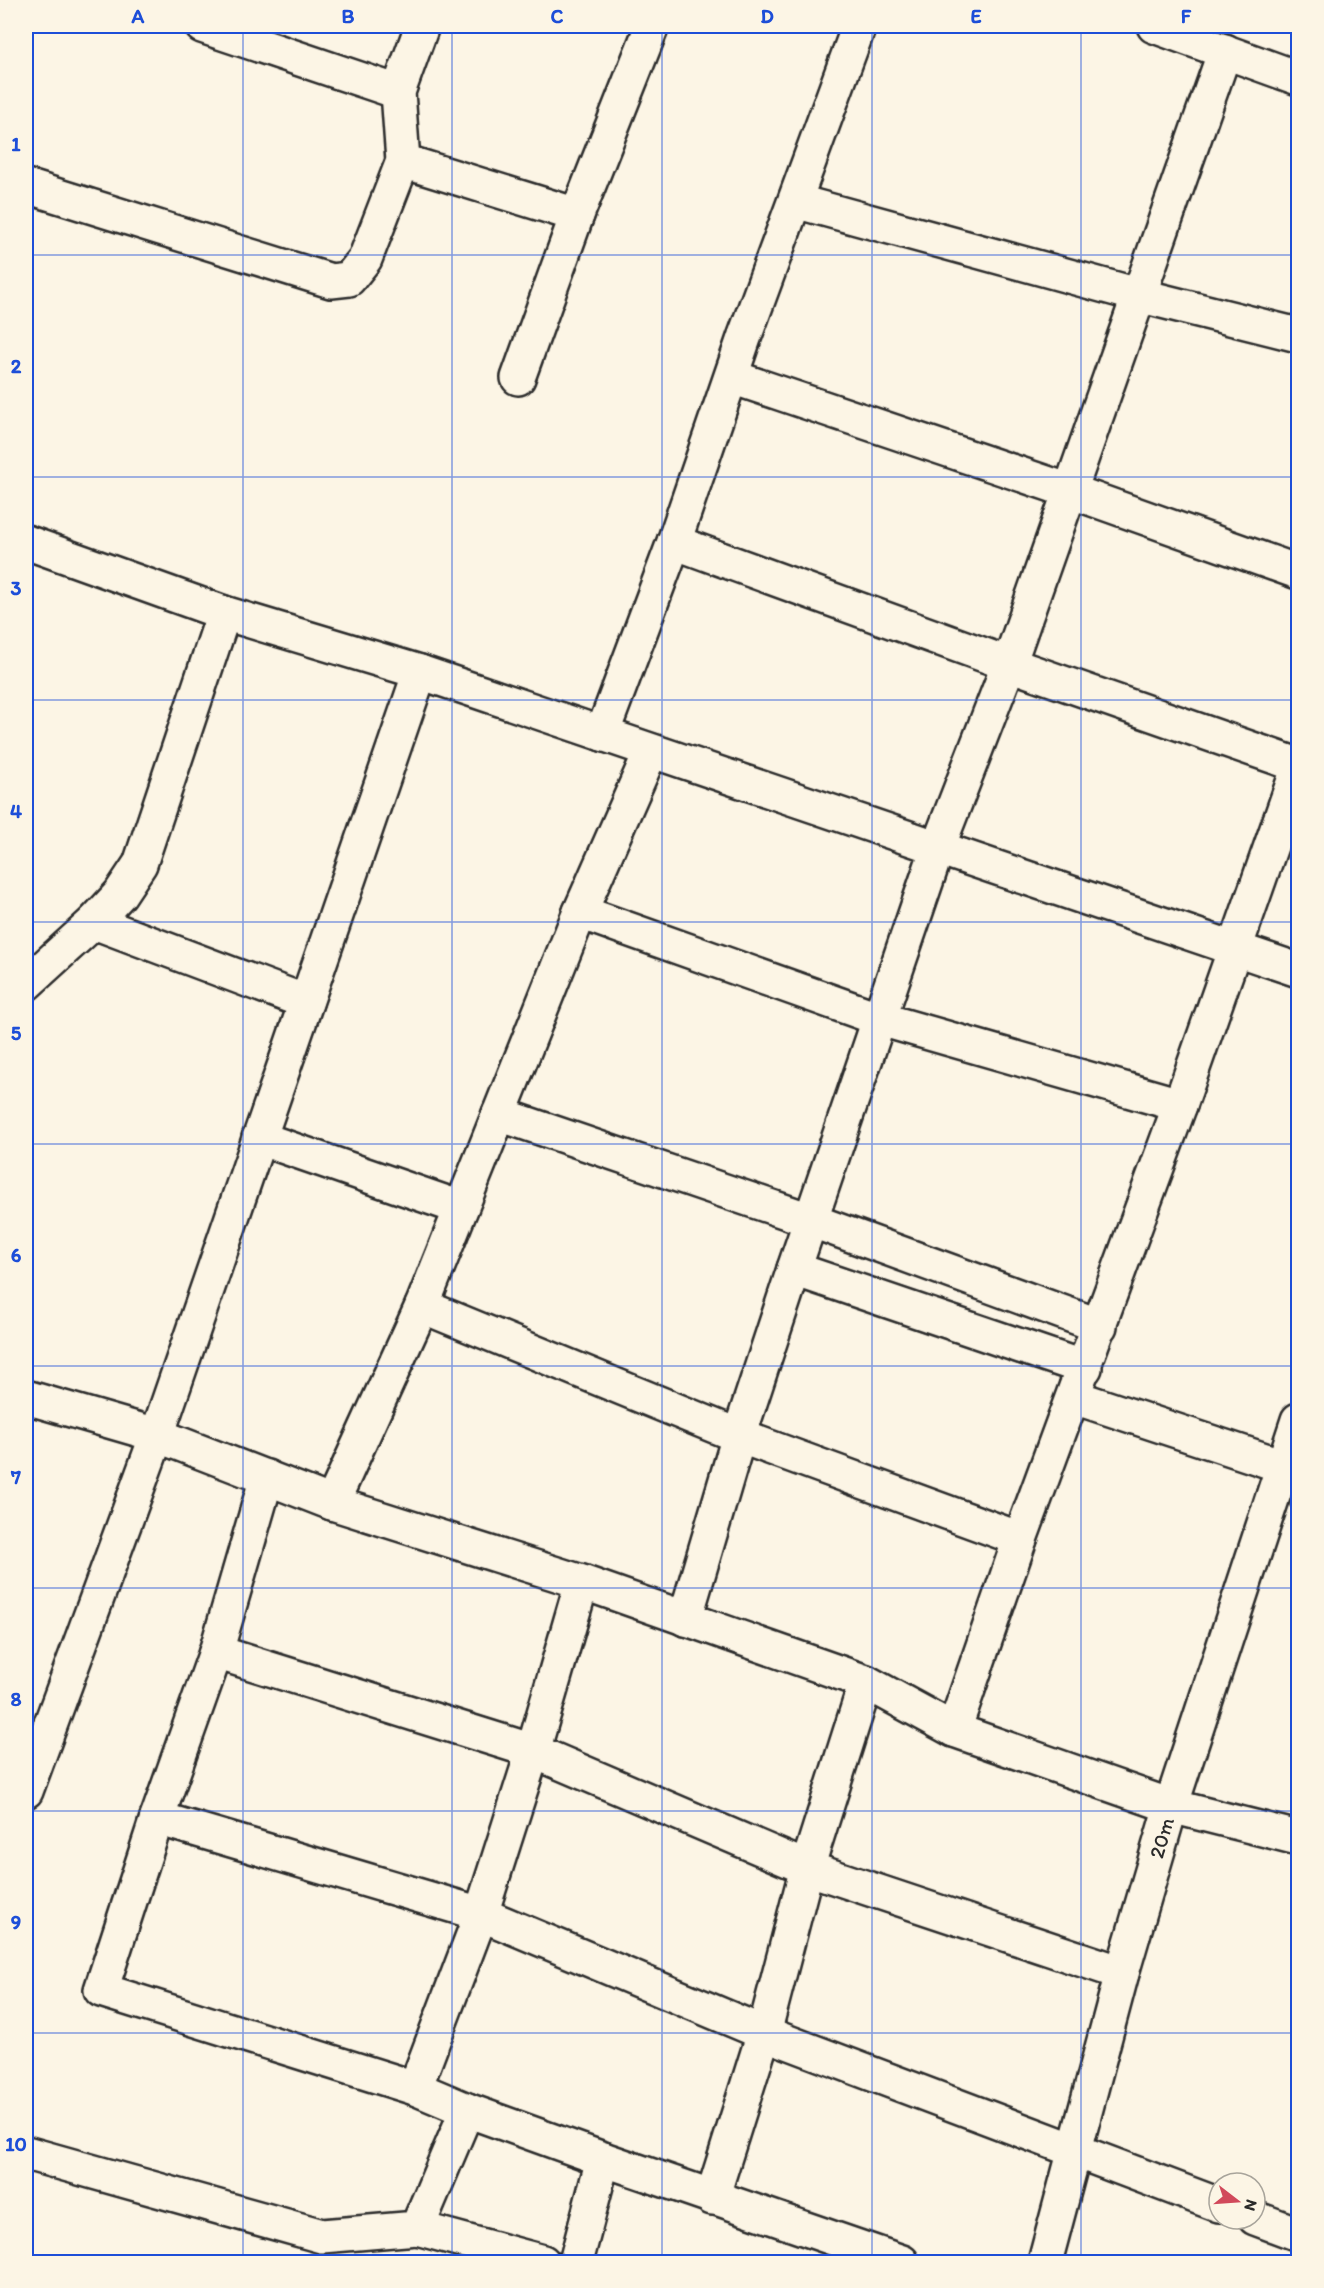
<svg xmlns="http://www.w3.org/2000/svg" width="1324" height="2288" font-family="Itim,sans-serif">
	<rect width="100%" height="100%" fill="#fcf5e5"/>
	<filter id="ink" filterUnits="userSpaceOnUse"><feTurbulence type="fractalNoise" baseFrequency=".0167" numOctaves="2"/><feDisplacementMap in="SourceGraphic" scale="12" xChannelSelector="R" yChannelSelector="G"/><feConvolveMatrix kernelMatrix="1 2 1 2 8 2 1 2 1" color-interpolation-filters="sRGB"/></filter>
	<g filter="url(#ink)">
		<g fill="none" stroke-linecap="round" stroke-linejoin="round">
			<defs>
				<g id="minor">
					<path d="M 202,26 L 398,92"/>
					<path d="M 403,161 L 577,215"/>
					<path d="M 26,186 L 331,281 L 349,279 L 365,259 L 403,161 L 398,92 L 422,26"/>
					<path d="M 795,201 L 1138,295 L 1298,335"/>
					<path d="M 732,377 L 1070,491 L 1298,572"/>
					<path d="M 518,378 L 577,215 L 652,26"/>
					<path d="M 26,542 L 224,613 L 420,672 L 1298,970"/>
					<path d="M 674,542 L 1009,664 L 1298,765"/>
					<path d="M 602,734 L 674,542 L 744,338 L 859,26"/>
					<path d="M 651,751 L 580,912 L 880,1019 L 1180,1105"/>
					<path d="M 94,922 L 306,1002"/>
					<path d="M 26,984 L 94,922 L 120,894 L 140,864 L 224,613"/>
					<path d="M 499,1114 L 810,1220 L 1100,1326"/>
					<path d="M 259,1138 L 461,1208"/>
					<path d="M 794,1269 L 1085,1368"/>
					<path d="M 422,1306 L 580,912"/>
					<path d="M 26,1397 L 157,1435 L 332,1503 L 582,1582 L 866,1682 L 954,1730 L 1171,1806 L 1298,1838"/>
					<path d="M 1074,1397 L 1283,1466"/>
					<path d="M 267,1477 L 216,1652 L 157,1818 L 101,1990 L 415,2088 L 467,2110 L 603,2159 L 902,2262"/>
					<path d="M 332,1503 L 422,1306 L 739,1436 L 1020,1539"/>
					<path d="M 685,1619 L 739,1436 L 794,1269 L 938,847 L 1009,664 L 1225,51"/>
					<path d="M 216,1652 L 533,1751 L 807,1868 L 1122,1973"/>
					<path d="M 954,1730 L 1020,1539 L 1180,1105 L 1298,769"/>
					<path d="M 26,1791 L 157,1435 L 420,672"/>
					<path d="M 157,1818 L 481,1914 L 764,2033 L 1219,2205"/>
					<path d="M 415,2088 L 481,1914 L 533,1751 L 582,1582"/>
					<path d="M 26,2153 L 322,2236 L 417,2228 L 467,2110"/>
					<path d="M 712,2198 L 764,2033 L 807,1868 L 866,1682"/>
					<path d="M 1255,2218 L 1298,2234"/>
					<path d="M 417,2228 L 543,2262"/>
					<path d="M 576,2262 L 603,2159"/>
					<path id="s1" d="M 1045,2262 L 1122,1973 L 1171,1806 L 1298,1420"/>
				</g>
				<path id="major" d="M 1154,26 L 1298,78"/>
			</defs>
			<!-- minor casing -->
			<use href="#minor" stroke="#2b2b2b" stroke-width="38"/>
			<!-- major casing -->
			<use href="#major" stroke="#2b2b2b" stroke-width="38"/>
			<!-- minor -->
			<use href="#minor" stroke="#fcf5e5" stroke-width="33"/>
			<!-- major -->
			<use href="#major" stroke="#fcf5e5" stroke-width="33"/>
		</g>
	</g>
	<!-- grid -->
	<path fill="none" stroke="#1d4ed8" stroke-width="1.5" stroke-opacity="0.55" d="M 243,26 L 243,2262M 452,26 L 452,2262M 662,26 L 662,2262M 872,26 L 872,2262M 1081,26 L 1081,2262M 26,255 L 1298,255M 26,477 L 1298,477M 26,700 L 1298,700M 26,922 L 1298,922M 26,1144 L 1298,1144M 26,1366 L 1298,1366M 26,1588 L 1298,1588M 26,1811 L 1298,1811M 26,2033 L 1298,2033"/>
	<g text-anchor="middle" stroke-width="6" stroke-linejoin="round" paint-order="stroke">
		<!-- street labels -->
		<g font-size="21" fill="#2b2b2b" stroke="#fcf5e5">
			<text dy="7" stroke="none"><textPath href="#s1" startOffset="440">20m</textPath></text>
		</g>
	</g>
	<!-- margin -->
	<rect width="1324" height="2288" fill="none" stroke="#fcf5e5" stroke-width="66"/>
	<!-- north arrow -->
	<g transform="translate(1237 2201) rotate(107)"><circle r="28" fill="#fcf5e5" stroke="#a8a49b" stroke-width="1.5"/>
	<path d="M0-4.5L10 22L0 15L-10 22Z" fill="#d1495b"/>
	<text y="-9" font-size="16" font-weight="bold" text-anchor="middle" fill="#2b2b2b">N</text>
	</g>
	<rect x="33" y="33" width="1258" height="2222" fill="none" stroke="#1d4ed8" stroke-width="2"/>
	<g font-size="20" text-anchor="middle" font-weight="bold" fill="#1d4ed8">
		<text x="138" y="23">A</text>
		<text x="348" y="23">B</text>
		<text x="557" y="23">C</text>
		<text x="767" y="23">D</text>
		<text x="976" y="23">E</text>
		<text x="1186" y="23">F</text>
		<text x="16" y="151">1</text>
		<text x="16" y="373">2</text>
		<text x="16" y="595">3</text>
		<text x="16" y="818">4</text>
		<text x="16" y="1040">5</text>
		<text x="16" y="1262">6</text>
		<text x="16" y="1484">7</text>
		<text x="16" y="1706">8</text>
		<text x="16" y="1929">9</text>
		<text x="16" y="2151">10</text>
	</g>
</svg>
